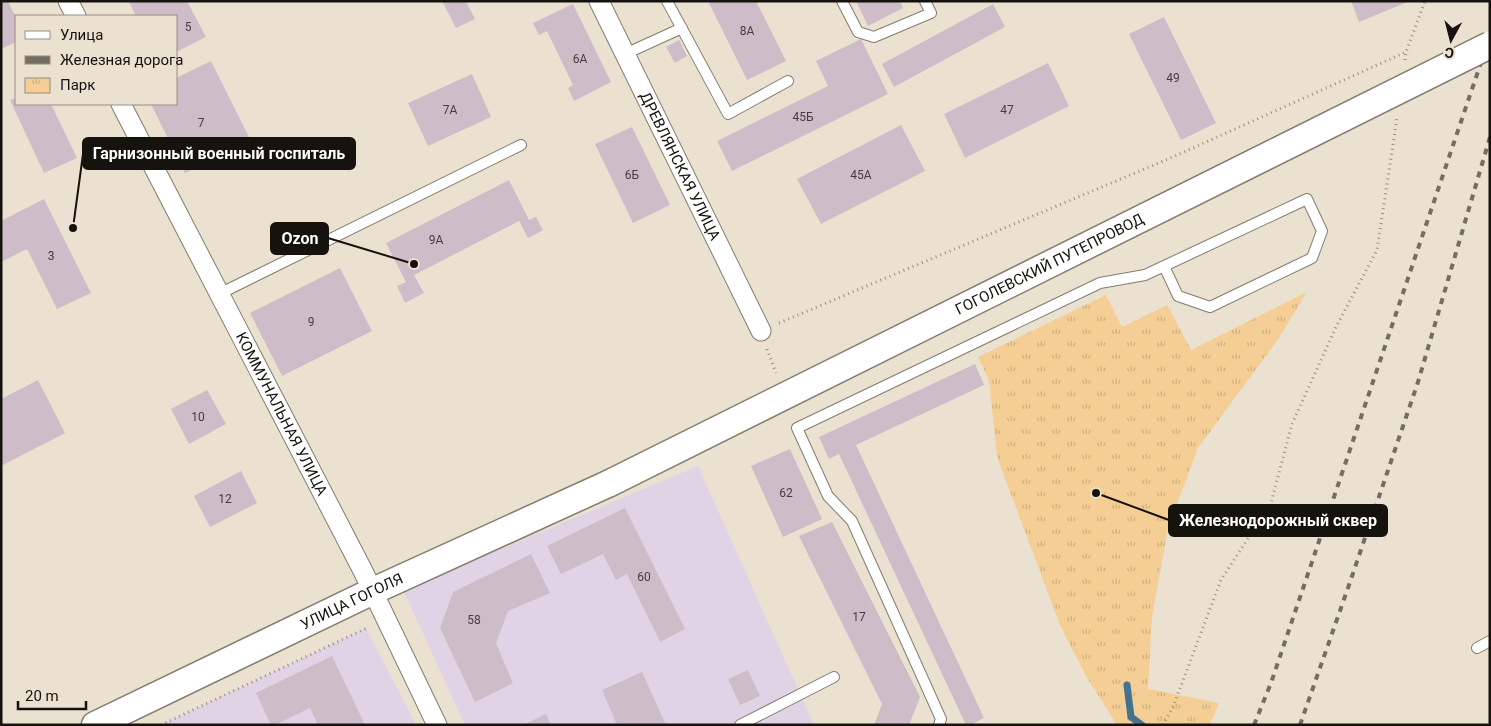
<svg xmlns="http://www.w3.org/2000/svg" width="1491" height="726" font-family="Roboto,sans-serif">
	<defs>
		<pattern id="park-tufts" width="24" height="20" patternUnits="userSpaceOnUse" patternTransform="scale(1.25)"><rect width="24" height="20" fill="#f4ce94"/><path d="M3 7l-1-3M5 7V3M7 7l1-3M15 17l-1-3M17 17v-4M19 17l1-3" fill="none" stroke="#d0b07e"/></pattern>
	</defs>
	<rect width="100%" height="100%" fill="#ebe1d1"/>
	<!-- commercial -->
	<path fill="#e1d3e6" d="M 698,466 L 814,725 L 465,725 L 403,590 Z
		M 366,628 L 416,725 L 161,725 Z"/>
	<!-- park -->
	<path fill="url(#park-tufts)" d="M 1307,292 L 1279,338 L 1198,448 L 1168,528 L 1152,617 L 1148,689 L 1219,703 L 1210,725 L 1117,725 L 1086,676 L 1060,625 L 997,457 L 989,380 L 978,357 L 1106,295 L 1122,327 L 1167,305 L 1191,350 Z"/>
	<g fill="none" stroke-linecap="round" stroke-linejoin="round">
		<!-- stream -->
		<path stroke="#45738f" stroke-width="7" d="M 1127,685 L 1131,717 L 1142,725"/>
	</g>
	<!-- building -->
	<path fill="#cdbdc8" d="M 1,1 L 8,1 L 16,18 L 16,42 L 1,49 Z
		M 131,1 L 187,1 L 206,37 L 176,52 L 176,16 L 136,16 L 129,2 Z
		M 442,1 L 466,1 L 475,19 L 456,28 Z
		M 708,1 L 756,1 L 786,61 L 747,80 Z
		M 856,1 L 900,1 L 903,8 L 868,26 Z
		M 1351,1 L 1410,1 L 1359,22 Z
		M 573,4 L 611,82 L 574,101 L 568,88 L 573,85 L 547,31 L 539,35 L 533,23 Z
		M 993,4 L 1005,27 L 894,87 L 882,64 Z
		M 1164,17 L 1216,123 L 1181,140 L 1129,34 Z
		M 861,39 L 888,94 L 732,171 L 717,141 L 828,86 L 816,61 Z
		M 679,40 L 687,56 L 675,63 L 666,47 Z
		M 211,61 L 251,141 L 185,173 L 151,104 L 176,104 L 176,78 Z
		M 1048,63 L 1069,106 L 965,158 L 944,114 Z
		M 472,74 L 491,117 L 428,146 L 408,103 Z
		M 16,98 L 16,104 L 51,104 L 77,158 L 44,173 L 10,100 Z
		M 901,125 L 925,171 L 821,224 L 797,179 Z
		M 632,127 L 670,205 L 633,223 L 595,144 Z
		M 509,180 L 529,220 L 536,217 L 543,230 L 528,238 L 519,221 L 414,275 L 424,293 L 405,303 L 397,286 L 406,282 L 386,243 Z
		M 44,199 L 91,293 L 57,309 L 27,249 L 1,262 L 1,221 Z
		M 340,268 L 372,331 L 282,376 L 250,313 Z
		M 975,364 L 984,385 L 856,445 L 984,718 L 970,725 L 966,725 L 839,454 L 829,459 L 819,437 Z
		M 38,380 L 65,433 L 1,466 L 1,399 Z
		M 207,390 L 226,424 L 189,444 L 171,409 Z
		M 790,449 L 822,519 L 783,537 L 751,466 Z
		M 241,471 L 257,503 L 210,527 L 194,496 Z
		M 625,508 L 685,629 L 660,642 L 627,574 L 616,580 L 603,554 L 561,574 L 547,546 Z
		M 832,522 L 920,697 L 909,725 L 874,725 L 882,704 L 799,536 Z
		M 531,554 L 550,593 L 508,611 L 496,643 L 513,683 L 475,702 L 440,628 L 453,592 Z
		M 332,656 L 365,725 L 318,725 L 310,708 L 275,725 L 271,725 L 256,693 Z
		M 748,670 L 760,696 L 740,705 L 728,679 Z
		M 642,672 L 666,725 L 617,725 L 602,690 Z
		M 546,714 L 551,725 L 523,725 Z"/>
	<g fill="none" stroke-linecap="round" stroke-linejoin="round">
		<defs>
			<path id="lane" d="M 667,1 L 728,114 L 788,81
				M 842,1 L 858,32 L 874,37 L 931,13 L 925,1
				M 625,54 L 682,28
				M 219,294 L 521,145
				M 1477,648 L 1490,641
				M 740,725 L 834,677
				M 939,725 L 941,719 L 852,521 L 828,496 L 797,428 L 1100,283 L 1145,275 L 1307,199 L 1322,231 L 1312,258 L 1210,307 L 1178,296 L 1164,266"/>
			<g id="street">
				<path d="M 68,1 L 76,16"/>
				<path id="s1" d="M 599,1 L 761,331"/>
				<path id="s2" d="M 121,104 L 363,571 L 437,725"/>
			</g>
			<g id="secondary">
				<path id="s3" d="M 95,725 L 373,591 L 610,483"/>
			</g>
		</defs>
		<!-- lane casing -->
		<use href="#lane" stroke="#857b6d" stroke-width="12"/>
		<!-- street casing -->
		<use href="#street" stroke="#857b6d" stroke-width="21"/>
		<!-- secondary casing -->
		<use href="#secondary" stroke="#857b6d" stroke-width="29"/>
		<!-- path -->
		<path stroke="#989084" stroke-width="3" stroke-dasharray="1 4" stroke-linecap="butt" d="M 1405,60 L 1406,52 L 1425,1
			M 779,323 L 1173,157 L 1406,52
			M 767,349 L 776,373
			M 161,725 L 369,627
			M 1163,725 L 1173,707 L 1221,580 L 1271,503 L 1292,424 L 1336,327 L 1377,250 L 1397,118"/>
		<!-- lane -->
		<use href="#lane" stroke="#fff" stroke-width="10"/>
		<!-- street -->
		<use href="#street" stroke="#fff" stroke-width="19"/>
		<!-- secondary -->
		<use href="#secondary" stroke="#fff" stroke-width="26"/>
		<!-- rail -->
		<path stroke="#736d63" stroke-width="4" stroke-dasharray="6 6" stroke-linecap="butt" d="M 1254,725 L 1271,683 L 1490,36
			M 1300,725 L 1349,585 L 1418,382 L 1490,137"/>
		<defs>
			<g id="secondary-bridge">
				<path id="s4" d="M 610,483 L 1490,45"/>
			</g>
		</defs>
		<!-- secondary-bridge casing -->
		<use href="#secondary-bridge" stroke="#857b6d" stroke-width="29" stroke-linecap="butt"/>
		<!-- secondary-bridge -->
		<use href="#secondary-bridge" stroke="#fff" stroke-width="26"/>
	</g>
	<g text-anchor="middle" stroke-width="4.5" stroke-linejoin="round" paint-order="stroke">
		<!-- number labels -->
		<g font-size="12" fill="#443d3c">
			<text x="188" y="31">5</text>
			<text x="747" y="35">8А</text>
			<text x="580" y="63">6А</text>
			<text x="1173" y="82">49</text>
			<text x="450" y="114">7А</text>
			<text x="1007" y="114">47</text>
			<text x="803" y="121">45Б</text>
			<text x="201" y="127">7</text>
			<text x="632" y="179">6Б</text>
			<text x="861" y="179">45А</text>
			<text x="436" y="244">9А</text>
			<text x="51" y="260">3</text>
			<text x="311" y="326">9</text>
			<text x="198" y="421">10</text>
			<text x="786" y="497">62</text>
			<text x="225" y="503">12</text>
			<text x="644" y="581">60</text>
			<text x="859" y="621">17</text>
			<text x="474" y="624">58</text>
		</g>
		<!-- street labels -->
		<g font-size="15" fill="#16120d" stroke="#ebe1d1">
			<text dy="5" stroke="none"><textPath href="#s1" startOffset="184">ДРЕВЛЯНСКАЯ УЛИЦА</textPath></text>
			<text dy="5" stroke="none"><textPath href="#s4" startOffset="491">ГОГОЛЕВСКИЙ ПУТЕПРОВОД</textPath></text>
			<text dy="5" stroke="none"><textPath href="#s2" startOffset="349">КОММУНАЛЬНАЯ УЛИЦА</textPath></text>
			<text dy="5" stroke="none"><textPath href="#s3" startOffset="285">УЛИЦА ГОГОЛЯ</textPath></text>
		</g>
	</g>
	<!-- callouts -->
	<path fill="none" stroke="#16120d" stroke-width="2" d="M73 228L83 154M414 264L328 238M1096 493L1169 520"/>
	<g fill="#16120d" stroke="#ebe1d1" stroke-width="2">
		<circle cx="73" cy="228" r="5"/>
		<circle cx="414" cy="264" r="5"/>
		<circle cx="1096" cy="493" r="5"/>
	</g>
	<g fill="#16120d" stroke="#16120d" stroke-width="2">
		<rect x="83" y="138" width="272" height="31" rx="5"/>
		<rect x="271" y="223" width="57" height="31" rx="5"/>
		<rect x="1169" y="505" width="218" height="31" rx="5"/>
	</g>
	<g font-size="16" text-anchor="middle" font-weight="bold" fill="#fff">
		<text x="219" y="159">Гарнизонный военный госпиталь</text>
		<text x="300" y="244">Ozon</text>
		<text x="1278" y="526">Железнодорожный сквер</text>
	</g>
	<!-- border -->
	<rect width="1491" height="726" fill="none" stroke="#16120d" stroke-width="5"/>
	<!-- legend -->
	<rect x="15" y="15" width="162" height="90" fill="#ebe1d1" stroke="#968e83"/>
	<rect x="25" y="31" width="25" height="8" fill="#ffffff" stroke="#968e83"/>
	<text x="60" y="40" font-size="15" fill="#16120d">Улица</text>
	<rect x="25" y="56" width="25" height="8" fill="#736d63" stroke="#968e83"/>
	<text x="60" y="65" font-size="15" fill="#16120d">Железная дорога</text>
	<rect x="25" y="78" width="25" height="15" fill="url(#park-tufts)" stroke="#968e83"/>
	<text x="60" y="90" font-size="15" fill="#16120d">Парк</text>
	<!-- north arrow -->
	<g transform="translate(1451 40) rotate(187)" stroke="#ebe1d1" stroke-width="4" paint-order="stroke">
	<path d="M0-4L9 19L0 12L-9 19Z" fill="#16120d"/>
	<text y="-8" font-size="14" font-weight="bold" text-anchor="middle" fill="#16120d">С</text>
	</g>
	<!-- scale -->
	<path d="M18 701v8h68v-8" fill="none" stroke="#16120d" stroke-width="2.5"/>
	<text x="25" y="701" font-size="15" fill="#16120d" stroke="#ebe1d1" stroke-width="4" paint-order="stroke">20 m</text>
</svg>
